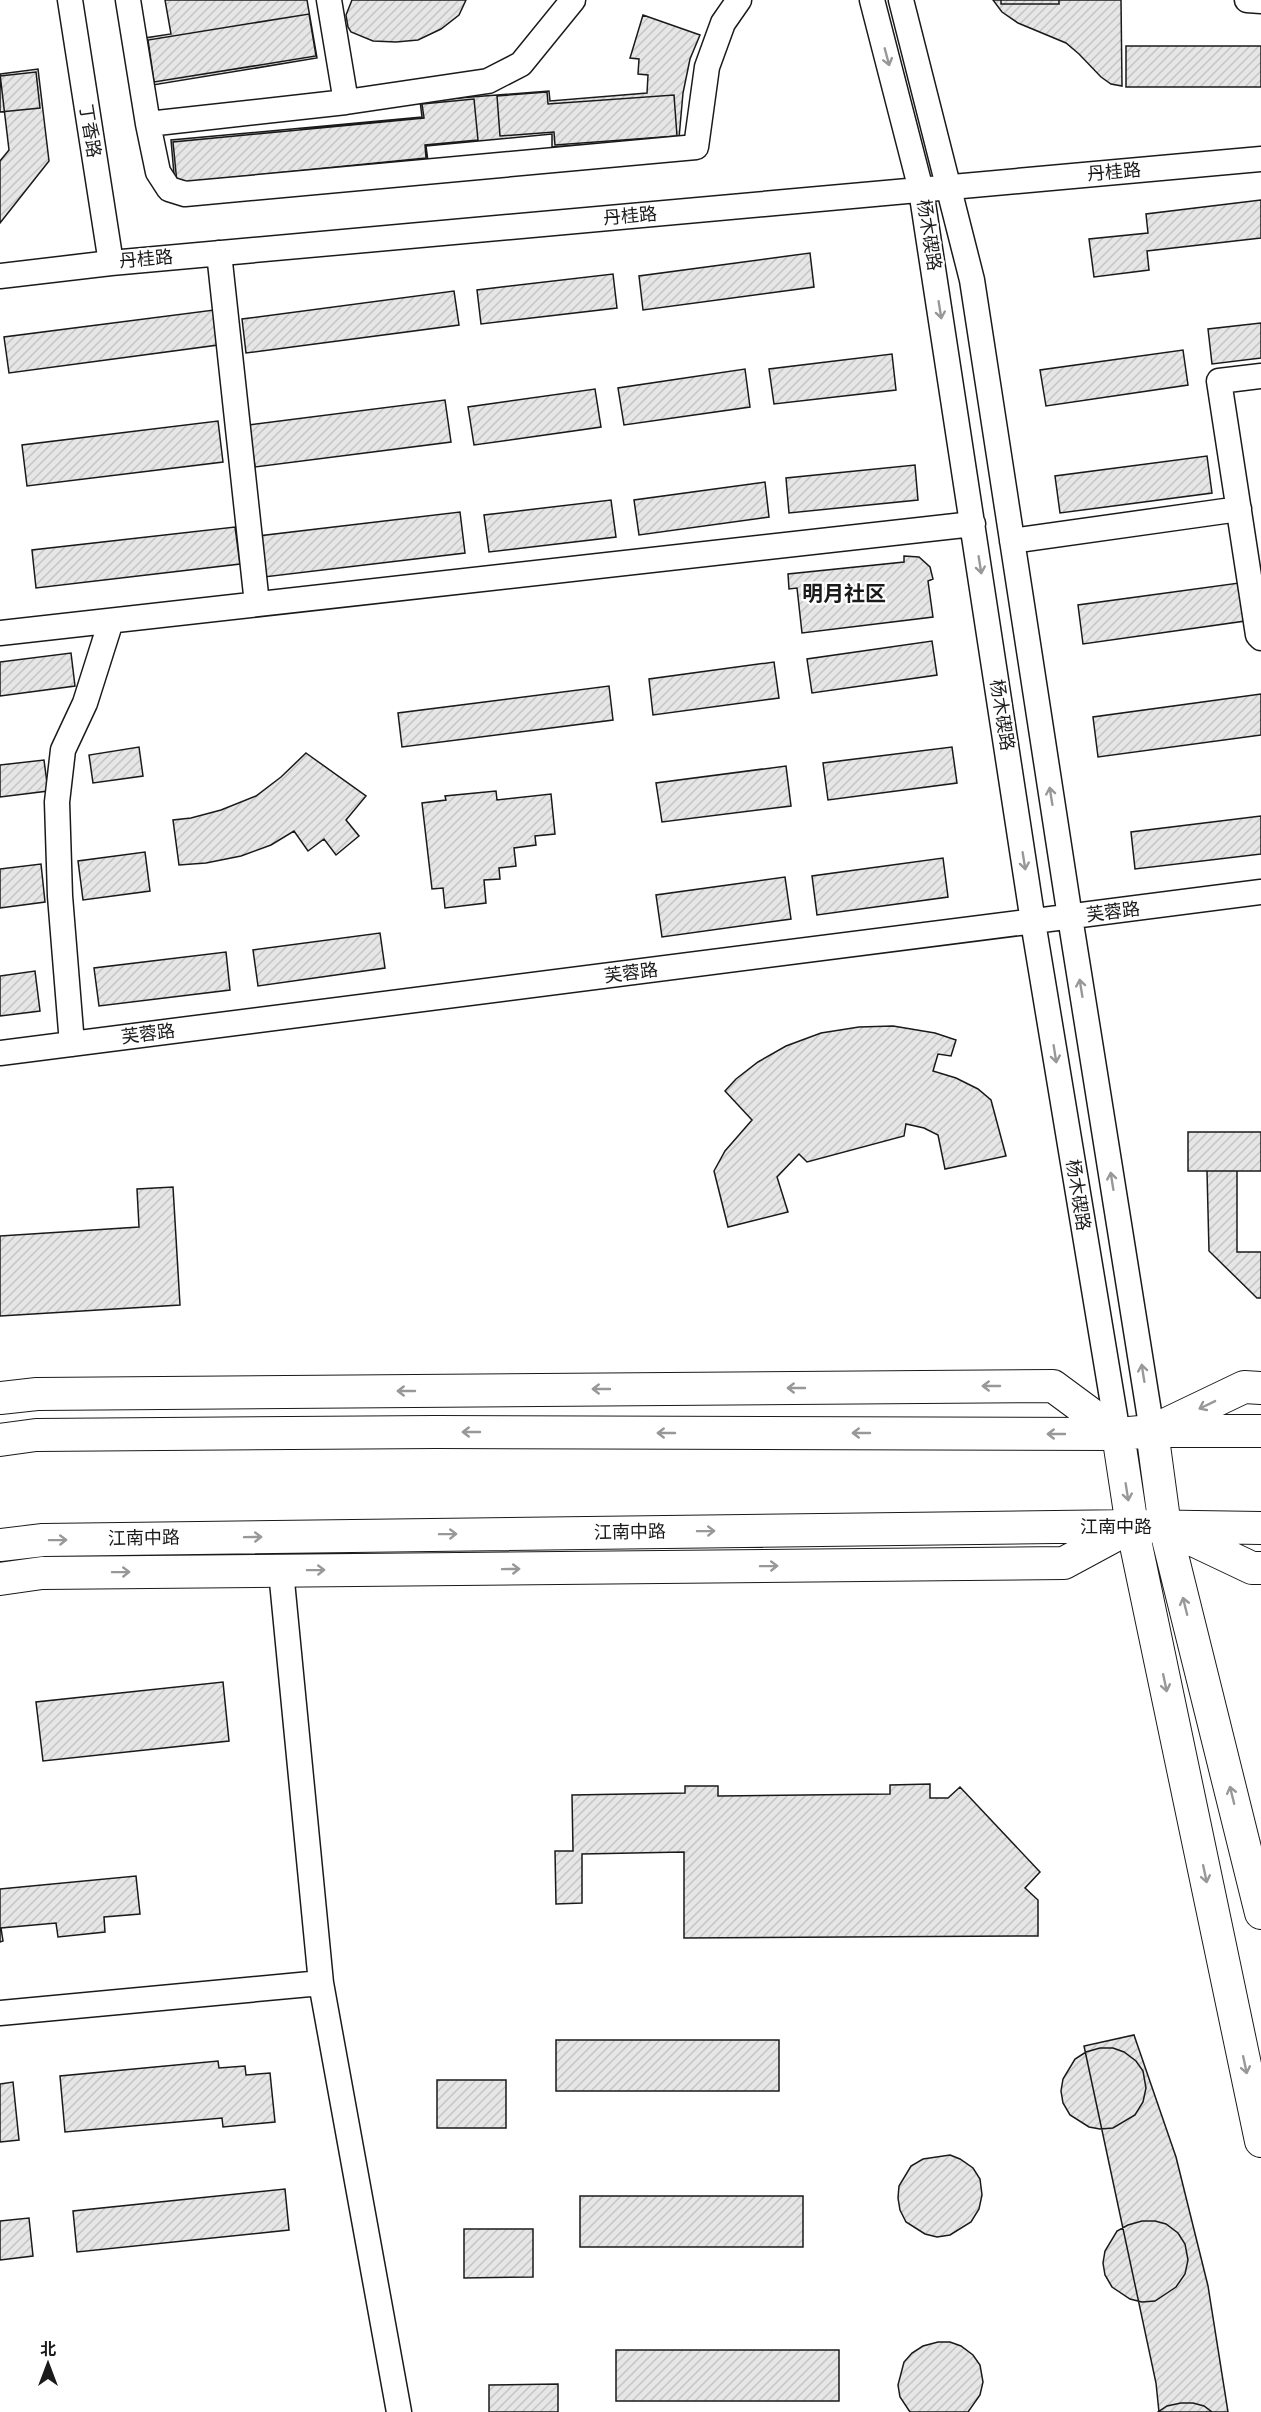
<svg xmlns="http://www.w3.org/2000/svg" width="1261" height="2412" font-family="Montserrat,'Noto Sans SC',sans-serif">
	<defs>
		<pattern id="building-hatch" width="6" height="6" patternUnits="userSpaceOnUse" patternTransform="scale(1.5)"><rect width="6" height="6" fill="#e6e6e6"/><path d="M-1 1l2-2M0 6l6-6M5 7l2-2" fill="none" stroke="#c5c5c5"/></pattern>
	</defs>
	<rect width="100%" height="100%" fill="#fff"/>
	<!-- building -->
	<path fill="url(#building-hatch)" stroke="#1a1a1a" stroke-width="1.5" d="M 165,0 L 307,0 L 317,58 L 153,85 L 145,38 L 171,34 Z
		M 352,0 L 466,0 L 459,15 L 441,29 L 418,40 L 396,42 L 373,41 L 351,32 L 348,27 L 346,15 Z
		M 993,0 L 1121,0 L 1122,86 L 1111,84 L 1101,77 L 1079,54 L 1066,43 L 1018,23 L 1002,12 Z
		M 1001,0 L 1059,0 L 1059,4 L 1001,4 Z
		M 309,14 L 316,56 L 154,82 L 148,40 Z
		M 643,15 L 700,35 L 690,59 L 683,93 L 679,138 L 552,147 L 552,134 L 426,146 L 428,161 L 175,186 L 171,140 L 422,117 L 420,101 L 549,91 L 550,101 L 647,93 L 648,75 L 638,74 L 639,59 L 630,58 Z
		M 1126,46 L 1261,46 L 1261,87 L 1126,87 Z
		M 38,69 L 49,161 L 0,223 L 0,161 L 9,150 L 0,74 Z
		M 36,72 L 40,108 L 0,112 L 0,76 Z
		M 547,92 L 548,104 L 674,95 L 677,136 L 555,145 L 554,132 L 500,136 L 497,96 Z
		M 474,99 L 478,140 L 425,145 L 426,158 L 177,183 L 173,142 L 424,118 L 422,104 Z
		M 1261,200 L 1261,238 L 1147,251 L 1149,270 L 1094,277 L 1089,239 L 1148,233 L 1146,214 Z
		M 810,253 L 814,287 L 643,310 L 639,276 Z
		M 613,274 L 617,308 L 481,324 L 477,290 Z
		M 454,291 L 459,325 L 246,353 L 242,319 Z
		M 214,310 L 218,345 L 9,373 L 4,337 Z
		M 1261,323 L 1261,358 L 1212,364 L 1208,329 Z
		M 1183,350 L 1188,385 L 1046,406 L 1040,370 Z
		M 892,354 L 896,390 L 774,404 L 769,369 Z
		M 745,369 L 750,407 L 624,425 L 618,388 Z
		M 595,389 L 601,427 L 474,445 L 468,407 Z
		M 445,400 L 451,442 L 255,467 L 249,425 Z
		M 218,421 L 223,462 L 27,486 L 22,445 Z
		M 1207,456 L 1212,493 L 1060,513 L 1055,476 Z
		M 915,465 L 918,500 L 789,513 L 786,478 Z
		M 765,482 L 769,517 L 639,535 L 634,500 Z
		M 611,500 L 616,537 L 489,552 L 484,515 Z
		M 460,512 L 465,553 L 264,577 L 258,536 Z
		M 235,527 L 240,564 L 36,588 L 32,550 Z
		M 904,556 L 919,557 L 930,567 L 933,579 L 928,581 L 933,617 L 802,633 L 797,588 L 789,589 L 788,574 L 904,562 Z
		M 1239,583 L 1245,621 L 1083,644 L 1078,605 Z
		M 932,641 L 937,675 L 812,693 L 807,659 Z
		M 71,653 L 75,686 L 0,696 L 0,662 Z
		M 774,662 L 779,698 L 653,715 L 649,679 Z
		M 609,686 L 613,720 L 402,747 L 398,713 Z
		M 1261,694 L 1261,735 L 1098,757 L 1093,717 Z
		M 139,747 L 143,776 L 93,783 L 89,755 Z
		M 952,747 L 957,783 L 828,800 L 823,763 Z
		M 306,753 L 366,796 L 346,820 L 359,836 L 336,855 L 324,839 L 308,851 L 294,831 L 271,845 L 241,856 L 206,863 L 179,865 L 173,820 L 191,818 L 221,810 L 256,796 L 281,777 Z
		M 44,760 L 48,791 L 0,797 L 0,765 Z
		M 786,766 L 791,806 L 662,822 L 656,783 Z
		M 496,791 L 497,800 L 551,794 L 555,834 L 535,836 L 536,845 L 514,848 L 516,866 L 499,868 L 500,879 L 484,880 L 486,903 L 445,908 L 443,888 L 432,889 L 422,803 L 446,800 L 445,796 Z
		M 1261,816 L 1261,854 L 1135,869 L 1131,832 Z
		M 145,852 L 150,891 L 83,900 L 78,861 Z
		M 943,858 L 948,897 L 817,915 L 812,876 Z
		M 41,864 L 45,902 L 0,908 L 0,869 Z
		M 785,877 L 791,919 L 662,937 L 656,895 Z
		M 380,933 L 385,968 L 258,986 L 253,950 Z
		M 226,952 L 230,990 L 99,1006 L 94,968 Z
		M 35,971 L 40,1011 L 0,1016 L 0,976 Z
		M 893,1026 L 935,1033 L 956,1040 L 951,1056 L 938,1054 L 933,1071 L 956,1078 L 978,1089 L 991,1100 L 1006,1156 L 945,1169 L 938,1135 L 924,1128 L 906,1124 L 904,1136 L 807,1162 L 799,1154 L 777,1177 L 788,1212 L 728,1227 L 714,1171 L 725,1151 L 752,1120 L 725,1091 L 736,1079 L 758,1062 L 786,1046 L 821,1033 L 859,1027 Z
		M 1188,1132 L 1261,1132 L 1261,1171 L 1188,1171 Z
		M 1207,1171 L 1237,1171 L 1237,1252 L 1261,1252 L 1261,1298 L 1257,1298 L 1209,1251 Z
		M 173,1187 L 180,1305 L 0,1316 L 0,1236 L 139,1227 L 137,1189 Z
		M 223,1682 L 229,1741 L 43,1761 L 36,1702 Z
		M 930,1784 L 930,1798 L 948,1798 L 960,1787 L 1040,1872 L 1025,1888 L 1038,1900 L 1038,1936 L 684,1938 L 684,1852 L 582,1854 L 582,1903 L 556,1904 L 555,1851 L 573,1851 L 572,1795 L 685,1793 L 685,1786 L 718,1786 L 718,1796 L 890,1794 L 890,1785 Z
		M 136,1876 L 140,1914 L 104,1917 L 105,1932 L 58,1937 L 56,1923 L 1,1928 L 3,1941 L 0,1942 L 0,1889 Z
		M 1134,2035 L 1176,2157 L 1208,2286 L 1228,2412 L 1159,2412 L 1156,2383 L 1084,2046 Z
		M 556,2040 L 779,2040 L 779,2091 L 556,2091 Z
		M 1100,2048 L 1113,2048 L 1124,2052 L 1136,2061 L 1143,2071 L 1146,2088 L 1143,2102 L 1135,2115 L 1113,2128 L 1100,2129 L 1089,2127 L 1070,2115 L 1063,2103 L 1061,2091 L 1063,2079 L 1075,2059 L 1086,2052 Z
		M 218,2061 L 219,2068 L 245,2066 L 246,2075 L 270,2073 L 275,2122 L 223,2127 L 222,2118 L 65,2132 L 60,2076 Z
		M 437,2080 L 506,2080 L 506,2128 L 437,2128 Z
		M 13,2082 L 19,2140 L 0,2142 L 0,2084 Z
		M 950,2155 L 960,2159 L 973,2168 L 980,2179 L 982,2195 L 979,2209 L 971,2222 L 950,2235 L 937,2237 L 925,2234 L 906,2222 L 900,2210 L 898,2198 L 899,2186 L 911,2166 L 923,2159 Z
		M 285,2189 L 289,2230 L 77,2252 L 73,2211 Z
		M 580,2196 L 803,2196 L 803,2247 L 580,2247 Z
		M 29,2218 L 33,2256 L 0,2260 L 0,2221 Z
		M 1142,2221 L 1155,2221 L 1166,2224 L 1178,2233 L 1185,2244 L 1188,2260 L 1185,2274 L 1176,2287 L 1155,2301 L 1142,2302 L 1130,2299 L 1112,2287 L 1105,2275 L 1103,2263 L 1105,2251 L 1117,2231 L 1128,2225 Z
		M 464,2229 L 533,2229 L 533,2277 L 464,2278 Z
		M 938,2342 L 950,2342 L 961,2346 L 973,2355 L 980,2365 L 983,2382 L 980,2395 L 968,2412 L 910,2412 L 900,2397 L 898,2385 L 904,2362 L 912,2353 L 923,2346 Z
		M 616,2350 L 839,2350 L 839,2401 L 616,2401 Z
		M 558,2384 L 558,2412 L 489,2412 L 489,2385 Z
		M 1181,2403 L 1193,2403 L 1204,2406 L 1212,2412 L 1158,2412 L 1167,2406 Z"/>
	<g fill="none" stroke-linecap="round" stroke-linejoin="round">
		<defs>
			<path id="minor" d="M 70,0 L 111,263
				M 128,0 L 148,124 L 158,172 L 169,189 L 185,194 L 696,147 L 707,67 L 723,23 L 739,0
				M 329,0 L 346,102
				M 872,0 L 921,190 L 1033,922 L 1118,1434
				M 901,0 L 972,280 L 1070,917 L 1152,1431
				M 1247,0 L 1261,1
				M 148,124 L 346,102 L 488,81 L 521,64 L 573,0
				M 219,253 L 257,604
				M 0,276 L 111,263 L 1261,159
				M 1261,376 L 1219,381 L 1258,635 L 1261,638
				M 1012,541 L 1239,509
				M 0,633 L 973,524
				M 72,1044 L 60,896 L 57,802 L 63,750 L 85,703 L 111,621
				M 0,1053 L 1261,892
				M 281,1571 L 321,1983 L 399,2412
				M 0,2013 L 321,1983"/>
			<path id="major" d="M 1261,1388 L 1244,1387 L 1152,1431 L 1165,1527 L 1261,1913
				M 0,1398 L 37,1394 L 1053,1386 L 1118,1434 L 1132,1526 L 1261,2141
				M 0,1440 L 36,1435 L 436,1432 L 1118,1434 L 1152,1431 L 1261,1431
				M 1174,1531 L 1252,1568 L 1261,1568
				M 0,1545 L 43,1540 L 1132,1526 L 1261,1528
				M 0,1579 L 42,1573 L 1064,1563 L 1127,1529"/>
		</defs>
		<!-- minor casing -->
		<use href="#minor" stroke="#1a1a1a" stroke-width="27"/>
		<!-- major casing -->
		<use href="#major" stroke="#1a1a1a" stroke-width="34"/>
		<!-- minor -->
		<use href="#minor" stroke="#fff" stroke-width="24"/>
		<!-- major -->
		<use href="#major" stroke="#fff" stroke-width="32"/>
	</g>
	<!-- one-way arrows -->
	<defs><path id="oneway-shaft" d="M-6 0H5M1.5-3L5.5 0L1.5 3" fill="none" stroke-width="1.6" stroke-linecap="round" stroke-linejoin="round" transform="scale(1.5)"/></defs>
	<g stroke="#989898">
		<use href="#oneway-shaft" transform="translate(887 57) rotate(75)"/>
		<use href="#oneway-shaft" transform="translate(940 310) rotate(81)"/>
		<use href="#oneway-shaft" transform="translate(980 565) rotate(81)"/>
		<use href="#oneway-shaft" transform="translate(1051 796) rotate(-99)"/>
		<use href="#oneway-shaft" transform="translate(1024 861) rotate(81)"/>
		<use href="#oneway-shaft" transform="translate(1081 988) rotate(-99)"/>
		<use href="#oneway-shaft" transform="translate(1055 1054) rotate(81)"/>
		<use href="#oneway-shaft" transform="translate(1112 1181) rotate(-99)"/>
		<use href="#oneway-shaft" transform="translate(1143 1373) rotate(-99)"/>
		<use href="#oneway-shaft" transform="translate(991 1386) rotate(180)"/>
		<use href="#oneway-shaft" transform="translate(796 1388) rotate(180)"/>
		<use href="#oneway-shaft" transform="translate(601 1389) rotate(180)"/>
		<use href="#oneway-shaft" transform="translate(406 1391) rotate(180)"/>
		<use href="#oneway-shaft" transform="translate(1207 1405) rotate(154)"/>
		<use href="#oneway-shaft" transform="translate(471 1432) rotate(-180)"/>
		<use href="#oneway-shaft" transform="translate(666 1433) rotate(-180)"/>
		<use href="#oneway-shaft" transform="translate(861 1433) rotate(-180)"/>
		<use href="#oneway-shaft" transform="translate(1056 1434) rotate(-180)"/>
		<use href="#oneway-shaft" transform="translate(1127 1492) rotate(81)"/>
		<use href="#oneway-shaft" transform="translate(706 1531) rotate(-1)"/>
		<use href="#oneway-shaft" transform="translate(448 1534) rotate(-1)"/>
		<use href="#oneway-shaft" transform="translate(253 1537) rotate(-1)"/>
		<use href="#oneway-shaft" transform="translate(58 1540) rotate(-1)"/>
		<use href="#oneway-shaft" transform="translate(769 1566) rotate(-1)"/>
		<use href="#oneway-shaft" transform="translate(511 1569) rotate(-1)"/>
		<use href="#oneway-shaft" transform="translate(316 1570) rotate(-1)"/>
		<use href="#oneway-shaft" transform="translate(121 1572) rotate(-1)"/>
		<use href="#oneway-shaft" transform="translate(1185 1606) rotate(-104)"/>
		<use href="#oneway-shaft" transform="translate(1165 1683) rotate(78)"/>
		<use href="#oneway-shaft" transform="translate(1232 1795) rotate(-104)"/>
		<use href="#oneway-shaft" transform="translate(1205 1874) rotate(78)"/>
		<use href="#oneway-shaft" transform="translate(1245 2065) rotate(78)"/>
	</g>
	<g text-anchor="middle" stroke-width="4.5" stroke-linejoin="round" paint-order="stroke">
		<!-- street labels -->
		<g font-size="18" fill="#1a1a1a" stroke="#fff">
			<text transform="translate(90 131) rotate(81)" y="6">丁香路</text>
			<text transform="translate(1114 172) rotate(-5)" y="6">丹桂路</text>
			<text transform="translate(630 216) rotate(-5)" y="6">丹桂路</text>
			<text transform="translate(929 235) rotate(81)" y="6">杨木碶路</text>
			<text transform="translate(146 259) rotate(-5)" y="6">丹桂路</text>
			<text transform="translate(1002 715) rotate(81)" y="6">杨木碶路</text>
			<text transform="translate(1113 912) rotate(-7)" y="6">芙蓉路</text>
			<text transform="translate(631 973) rotate(-7)" y="6">芙蓉路</text>
			<text transform="translate(148 1034) rotate(-7)" y="6">芙蓉路</text>
			<text transform="translate(1078 1195) rotate(81)" y="6">杨木碶路</text>
			<text x="1116" y="1533">江南中路</text>
			<text transform="translate(630 1532) rotate(-1)" y="6">江南中路</text>
			<text transform="translate(144 1538) rotate(-1)" y="6">江南中路</text>
		</g>
		<!-- quarter labels -->
		<g font-size="21" font-weight="bold" fill="#1a1a1a" stroke="#fff">
			<text x="844" y="601">明月社区</text>
		</g>
	</g>
	<!-- north arrow -->
	<g transform="translate(48 2364)" stroke="#ffffff" stroke-width="4.5" paint-order="stroke">
	<path d="M0-4.5L10 22L0 15L-10 22Z" fill="#1a1a1a"/>
	<text y="-9" font-size="16" font-weight="bold" text-anchor="middle" fill="#1a1a1a">北</text>
	</g>
</svg>
